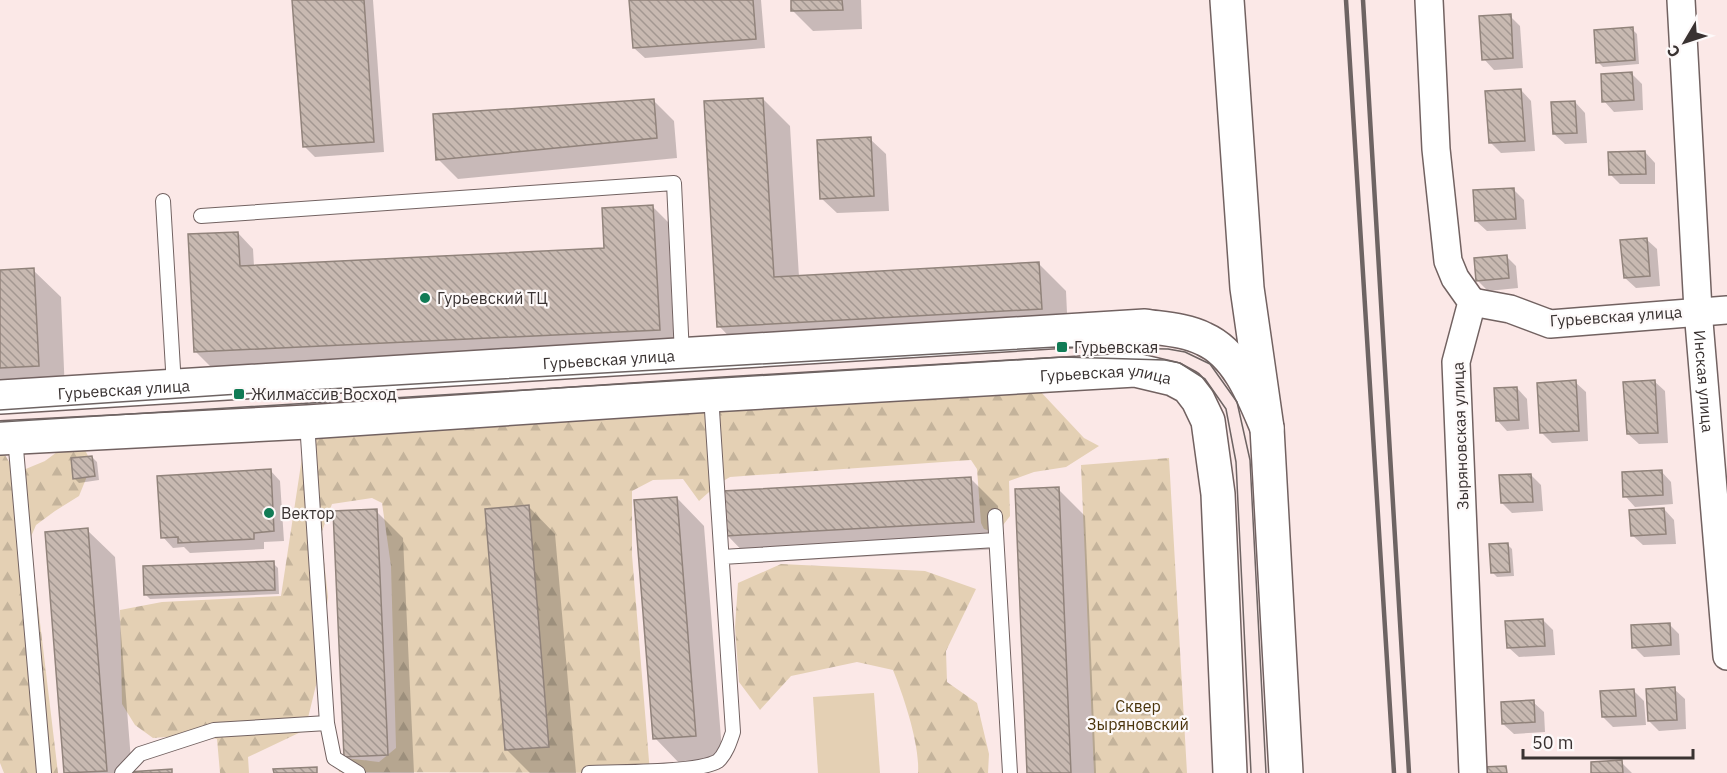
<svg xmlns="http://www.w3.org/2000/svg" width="1727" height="773" font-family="'IBM Plex Sans',sans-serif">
	<defs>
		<pattern id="forest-firs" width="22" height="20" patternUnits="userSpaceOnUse" patternTransform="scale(1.5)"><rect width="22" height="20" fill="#e4d0b4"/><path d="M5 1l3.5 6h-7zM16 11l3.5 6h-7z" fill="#c4b39b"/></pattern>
		<pattern id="building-back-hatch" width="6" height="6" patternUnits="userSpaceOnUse" patternTransform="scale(1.5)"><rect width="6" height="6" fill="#c8b9b1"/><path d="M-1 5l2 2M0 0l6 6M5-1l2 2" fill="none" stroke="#a39791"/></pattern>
	</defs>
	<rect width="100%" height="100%" fill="#fbe8e7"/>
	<!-- grass -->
	<path fill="#e4d0b4" d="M 874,693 L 880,773 L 818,773 L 813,697 Z"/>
	<!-- forest -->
	<path fill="url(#forest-firs)" d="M 1039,390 L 1084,438 L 1099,446 L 1066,467 L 1034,472 L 1009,481 L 1010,516 L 997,533 L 984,529 L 981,523 L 977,469 L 971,460 L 730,477 L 718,484 L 699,501 L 683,479 L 653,480 L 632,491 L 632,555 L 650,773 L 339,772 L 336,757 L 379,762 L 396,748 L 391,566 L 382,503 L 372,498 L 332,504 L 321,534 L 328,597 L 320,669 L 305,730 L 248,757 L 249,773 L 220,773 L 217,739 L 193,735 L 153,738 L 135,725 L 122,704 L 120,610 L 162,602 L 281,596 L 303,451 L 317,434 Z
		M 69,443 L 84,448 L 92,464 L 79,496 L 55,511 L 36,525 L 30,539 L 58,773 L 4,773 L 0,763 L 0,447 L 16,473 L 45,461 Z
		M 1169,458 L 1187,773 L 1094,773 L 1081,465 Z
		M 781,564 L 925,571 L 976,589 L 946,651 L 947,682 L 977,703 L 989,754 L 988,773 L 918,773 C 920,745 904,697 893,670 L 857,662 L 791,676 L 760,710 L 739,682 L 735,627 L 738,583 Z"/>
	<!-- shadow -->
	<path fill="#0003" d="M 294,0 L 373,0 L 384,152 L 315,157 L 304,146 Z
		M 631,0 L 761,0 L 765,48 L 645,58 L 634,48 Z
		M 793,0 L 861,0 L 862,29 L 813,31 L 793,11 Z
		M 1510,16 L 1520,26 L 1523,68 L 1494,70 L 1484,59 Z
		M 1632,29 L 1637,34 L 1639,64 L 1603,67 L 1598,62 Z
		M 1631,73 L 1642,84 L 1643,110 L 1614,112 L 1604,101 Z
		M 1521,90 L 1531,101 L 1535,151 L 1501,153 L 1490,142 Z
		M 763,99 L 790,126 L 799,277 L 1038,263 L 1066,291 L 1068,335 L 746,354 L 719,326 Z
		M 654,101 L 674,121 L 677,158 L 458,179 L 438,159 Z
		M 1575,102 L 1585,113 L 1587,143 L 1565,144 L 1554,134 Z
		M 870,139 L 886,154 L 889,211 L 837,213 L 821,198 Z
		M 1645,152 L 1655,163 L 1655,184 L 1620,184 L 1610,174 Z
		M 1514,190 L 1524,200 L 1526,229 L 1487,231 L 1476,221 Z
		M 653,207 L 668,222 L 674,345 L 211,367 L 196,352 L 238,233 L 253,249 L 254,266 L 606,249 Z
		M 1646,239 L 1657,249 L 1660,286 L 1636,288 L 1625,278 Z
		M 1506,256 L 1516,266 L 1518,288 L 1488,291 L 1478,281 Z
		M 33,270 L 61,297 L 65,393 L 0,396 L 0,271 Z
		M 1654,381 L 1665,391 L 1668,443 L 1639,444 L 1628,434 Z
		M 1575,382 L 1586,392 L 1588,441 L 1552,443 L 1542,433 Z
		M 1517,388 L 1527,399 L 1529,429 L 1507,431 L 1497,420 Z
		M 92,457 L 97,462 L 99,480 L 79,483 L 74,478 Z
		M 270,470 L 280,481 L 284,541 L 264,542 L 264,549 L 190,553 L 184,547 L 173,548 L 163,537 Z
		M 1661,471 L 1671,482 L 1673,504 L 1635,507 L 1625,496 Z
		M 1531,475 L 1541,485 L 1543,511 L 1512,513 L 1502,503 Z
		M 970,478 L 998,506 L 1000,549 L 754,563 L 727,535 Z
		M 1058,489 L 1085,516 L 1096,773 L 1029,773 Z
		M 677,498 L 704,526 L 723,763 L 682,766 L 655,738 Z
		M 528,506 L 555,534 L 576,773 L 530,773 L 507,750 Z
		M 1664,509 L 1674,520 L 1676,544 L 1643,545 L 1632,535 Z
		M 376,511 L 403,538 L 414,773 L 362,773 L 346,757 Z
		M 87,530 L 115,557 L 132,773 L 65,773 L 46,533 Z
		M 1507,544 L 1512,549 L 1514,576 L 1497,577 L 1493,573 Z
		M 273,563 L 278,568 L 279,594 L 150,599 L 145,594 Z
		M 1543,620 L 1553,630 L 1555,655 L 1519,657 L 1508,647 Z
		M 1669,624 L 1679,634 L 1680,655 L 1644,657 L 1634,647 Z
		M 1674,689 L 1685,699 L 1686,729 L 1659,731 L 1649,721 Z
		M 1634,691 L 1644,701 L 1646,725 L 1613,727 L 1603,717 Z
		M 1533,702 L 1544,712 L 1545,732 L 1514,734 L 1503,724 Z
		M 1621,762 L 1632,773 L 1593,773 Z"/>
	<!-- building -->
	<path fill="url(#building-back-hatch)" stroke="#91837b" stroke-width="1.5" d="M 292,0 L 364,0 L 374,142 L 303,147 Z
		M 629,0 L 753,0 L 756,39 L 633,48 Z
		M 791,0 L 842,0 L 843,10 L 791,11 Z
		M 1511,14 L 1513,58 L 1482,60 L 1479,16 Z
		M 1633,27 L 1635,60 L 1596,63 L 1594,30 Z
		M 1632,72 L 1634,100 L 1602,102 L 1601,74 Z
		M 1521,89 L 1525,141 L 1489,143 L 1485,91 Z
		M 763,98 L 774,277 L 1039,262 L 1042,309 L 717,327 L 704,101 Z
		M 654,99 L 657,138 L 436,160 L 433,114 Z
		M 1575,101 L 1577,133 L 1553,134 L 1551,102 Z
		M 871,137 L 874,196 L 820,199 L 817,140 Z
		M 1645,151 L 1646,174 L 1609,175 L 1608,152 Z
		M 1514,188 L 1516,219 L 1475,221 L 1473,190 Z
		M 653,205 L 660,330 L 194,352 L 188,234 L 238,232 L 240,266 L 604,248 L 602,208 Z
		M 1647,238 L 1650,276 L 1624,278 L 1620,240 Z
		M 1507,255 L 1509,278 L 1476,281 L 1474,258 Z
		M 34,268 L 39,366 L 0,368 L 0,270 Z
		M 1576,380 L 1579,431 L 1540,433 L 1537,383 Z
		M 1655,380 L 1658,433 L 1627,434 L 1623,382 Z
		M 1517,387 L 1519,420 L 1496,421 L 1494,388 Z
		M 92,456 L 95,476 L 73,479 L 71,458 Z
		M 271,469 L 274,531 L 254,533 L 254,539 L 178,543 L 178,537 L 161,538 L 157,476 Z
		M 1662,470 L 1663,495 L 1623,497 L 1622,472 Z
		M 1531,474 L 1533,502 L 1501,503 L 1499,475 Z
		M 971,477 L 974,522 L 725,536 L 723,491 Z
		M 1059,487 L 1071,773 L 1027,773 L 1015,489 Z
		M 677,497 L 696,736 L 653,739 L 634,500 Z
		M 529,505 L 549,747 L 505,750 L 485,509 Z
		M 1664,508 L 1666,534 L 1631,536 L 1629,510 Z
		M 377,509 L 388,755 L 344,757 L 333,511 Z
		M 88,528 L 107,771 L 64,773 L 45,532 Z
		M 1508,543 L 1510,572 L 1491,573 L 1489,544 Z
		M 274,561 L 275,590 L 144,595 L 143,566 Z
		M 1543,619 L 1545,646 L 1507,648 L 1505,621 Z
		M 1670,623 L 1671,645 L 1632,648 L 1631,625 Z
		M 1675,687 L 1677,720 L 1648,721 L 1646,689 Z
		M 1634,689 L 1636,716 L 1602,717 L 1600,691 Z
		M 1534,700 L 1535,722 L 1502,724 L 1501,702 Z
		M 1622,760 L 1623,773 L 1591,773 L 1591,762 Z
		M 1506,766 L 1507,773 L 1482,773 L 1482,767 Z
		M 317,767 L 317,773 L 274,773 L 273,769 Z
		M 172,769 L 172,773 L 128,773 L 128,772 Z"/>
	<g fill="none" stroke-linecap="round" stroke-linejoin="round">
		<defs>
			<path id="lane" d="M 163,201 L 174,386
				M 201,216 L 674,183 L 682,355
				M 307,422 L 327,723 L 334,758 L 358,773
				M 15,437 L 44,773
				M 995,516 L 1010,773
				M 722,557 L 996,540
				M 122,773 L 140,754 L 214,730 L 327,723
				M 589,773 C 617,772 698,773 718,761 C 726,754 730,741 733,732 L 711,395"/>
			<g id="street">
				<path d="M 1429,0 L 1436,149 L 1448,261 L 1455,278 L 1472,302 L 1456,362 L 1473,773"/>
				<path id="s1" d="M 1681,0 L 1698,310 L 1727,656"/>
				<path d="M 1472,302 L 1510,309 L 1550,324 L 1727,310"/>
			</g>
			<g id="secondary">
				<path d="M 1227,0 L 1247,288 L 1267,428 L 1286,773"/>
				<path id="s2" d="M 0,397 L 1145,326 C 1165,329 1186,330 1204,339 C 1238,354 1254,397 1267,428"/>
				<path id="s3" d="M 0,438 L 307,422 L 711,395 L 1135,370 L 1173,379 L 1188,387 L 1198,400 L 1208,421 L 1218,494 L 1230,773"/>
			</g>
		</defs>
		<!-- lane casing -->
		<use href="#lane" stroke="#726261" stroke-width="16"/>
		<!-- street casing -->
		<use href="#street" stroke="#726261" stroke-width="30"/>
		<!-- secondary casing -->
		<use href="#secondary" stroke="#726261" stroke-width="36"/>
		<!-- lane -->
		<use href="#lane" stroke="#fff" stroke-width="14"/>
		<!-- street -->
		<use href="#street" stroke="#fff" stroke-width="27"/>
		<!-- secondary -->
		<use href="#secondary" stroke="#fff" stroke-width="33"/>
		<!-- tram -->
		<path stroke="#6e6463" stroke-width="1.5" d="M 0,410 L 239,394 L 1057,347 L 1168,349 L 1185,352 L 1210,364 L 1237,402 L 1250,460 L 1266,773
			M 0,422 L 1063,357 L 1165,360 L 1180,363 L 1205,379 L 1226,409 L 1236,462 L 1251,773"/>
		<!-- rail -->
		<path stroke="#6e6463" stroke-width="4.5" d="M 1346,0 L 1394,773
			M 1363,0 L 1409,773"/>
	</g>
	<!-- markers -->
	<g fill="#117b55" stroke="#fdf9f9" stroke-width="2">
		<circle cx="425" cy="298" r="6"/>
		<rect x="1056" y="341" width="12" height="12" rx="3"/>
		<rect x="233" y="388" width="12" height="12" rx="3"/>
		<circle cx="269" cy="513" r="6"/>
	</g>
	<g text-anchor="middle" stroke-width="4.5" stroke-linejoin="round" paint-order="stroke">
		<!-- poi labels -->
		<g font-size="16" fill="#393231" stroke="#fdf9f9" text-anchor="start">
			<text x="437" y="304">Гурьевский ТЦ</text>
			<text x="1074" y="353">Гурьевская</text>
			<text x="251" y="400">Жилмассив Восход</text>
			<text x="281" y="519">Вектор</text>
		</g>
		<!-- street labels -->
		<g font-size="16" fill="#393231" stroke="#fdf9f9">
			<text transform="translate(1616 316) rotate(-4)" y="6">Гурьевская улица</text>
			<text dy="6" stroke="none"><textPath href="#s2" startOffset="610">Гурьевская улица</textPath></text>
			<text dy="6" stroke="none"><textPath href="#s3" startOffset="1108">Гурьевская улица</textPath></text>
			<text dy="6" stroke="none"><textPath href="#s1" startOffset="382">Инская улица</textPath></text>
			<text dy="6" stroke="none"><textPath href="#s2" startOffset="124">Гурьевская улица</textPath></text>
			<text transform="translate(1460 436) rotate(-92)" y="6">Зыряновская улица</text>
		</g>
		<!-- park labels -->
		<g font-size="16" fill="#4a340c" stroke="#fdf9f9">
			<text x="1138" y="712">Cквер<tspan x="1138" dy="18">Зыряновский</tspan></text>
		</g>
	</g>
	<!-- north arrow -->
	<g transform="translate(1685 42) rotate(231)" stroke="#fdf9f9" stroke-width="4.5" paint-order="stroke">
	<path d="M0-4.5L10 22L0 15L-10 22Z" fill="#393231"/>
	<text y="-9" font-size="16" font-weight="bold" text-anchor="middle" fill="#393231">С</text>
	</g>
	<!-- scale -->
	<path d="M1523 749v9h170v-9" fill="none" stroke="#393231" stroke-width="3"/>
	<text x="1532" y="749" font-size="18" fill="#393231" stroke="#fdf9f9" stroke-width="4.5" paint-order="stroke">50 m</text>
</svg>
